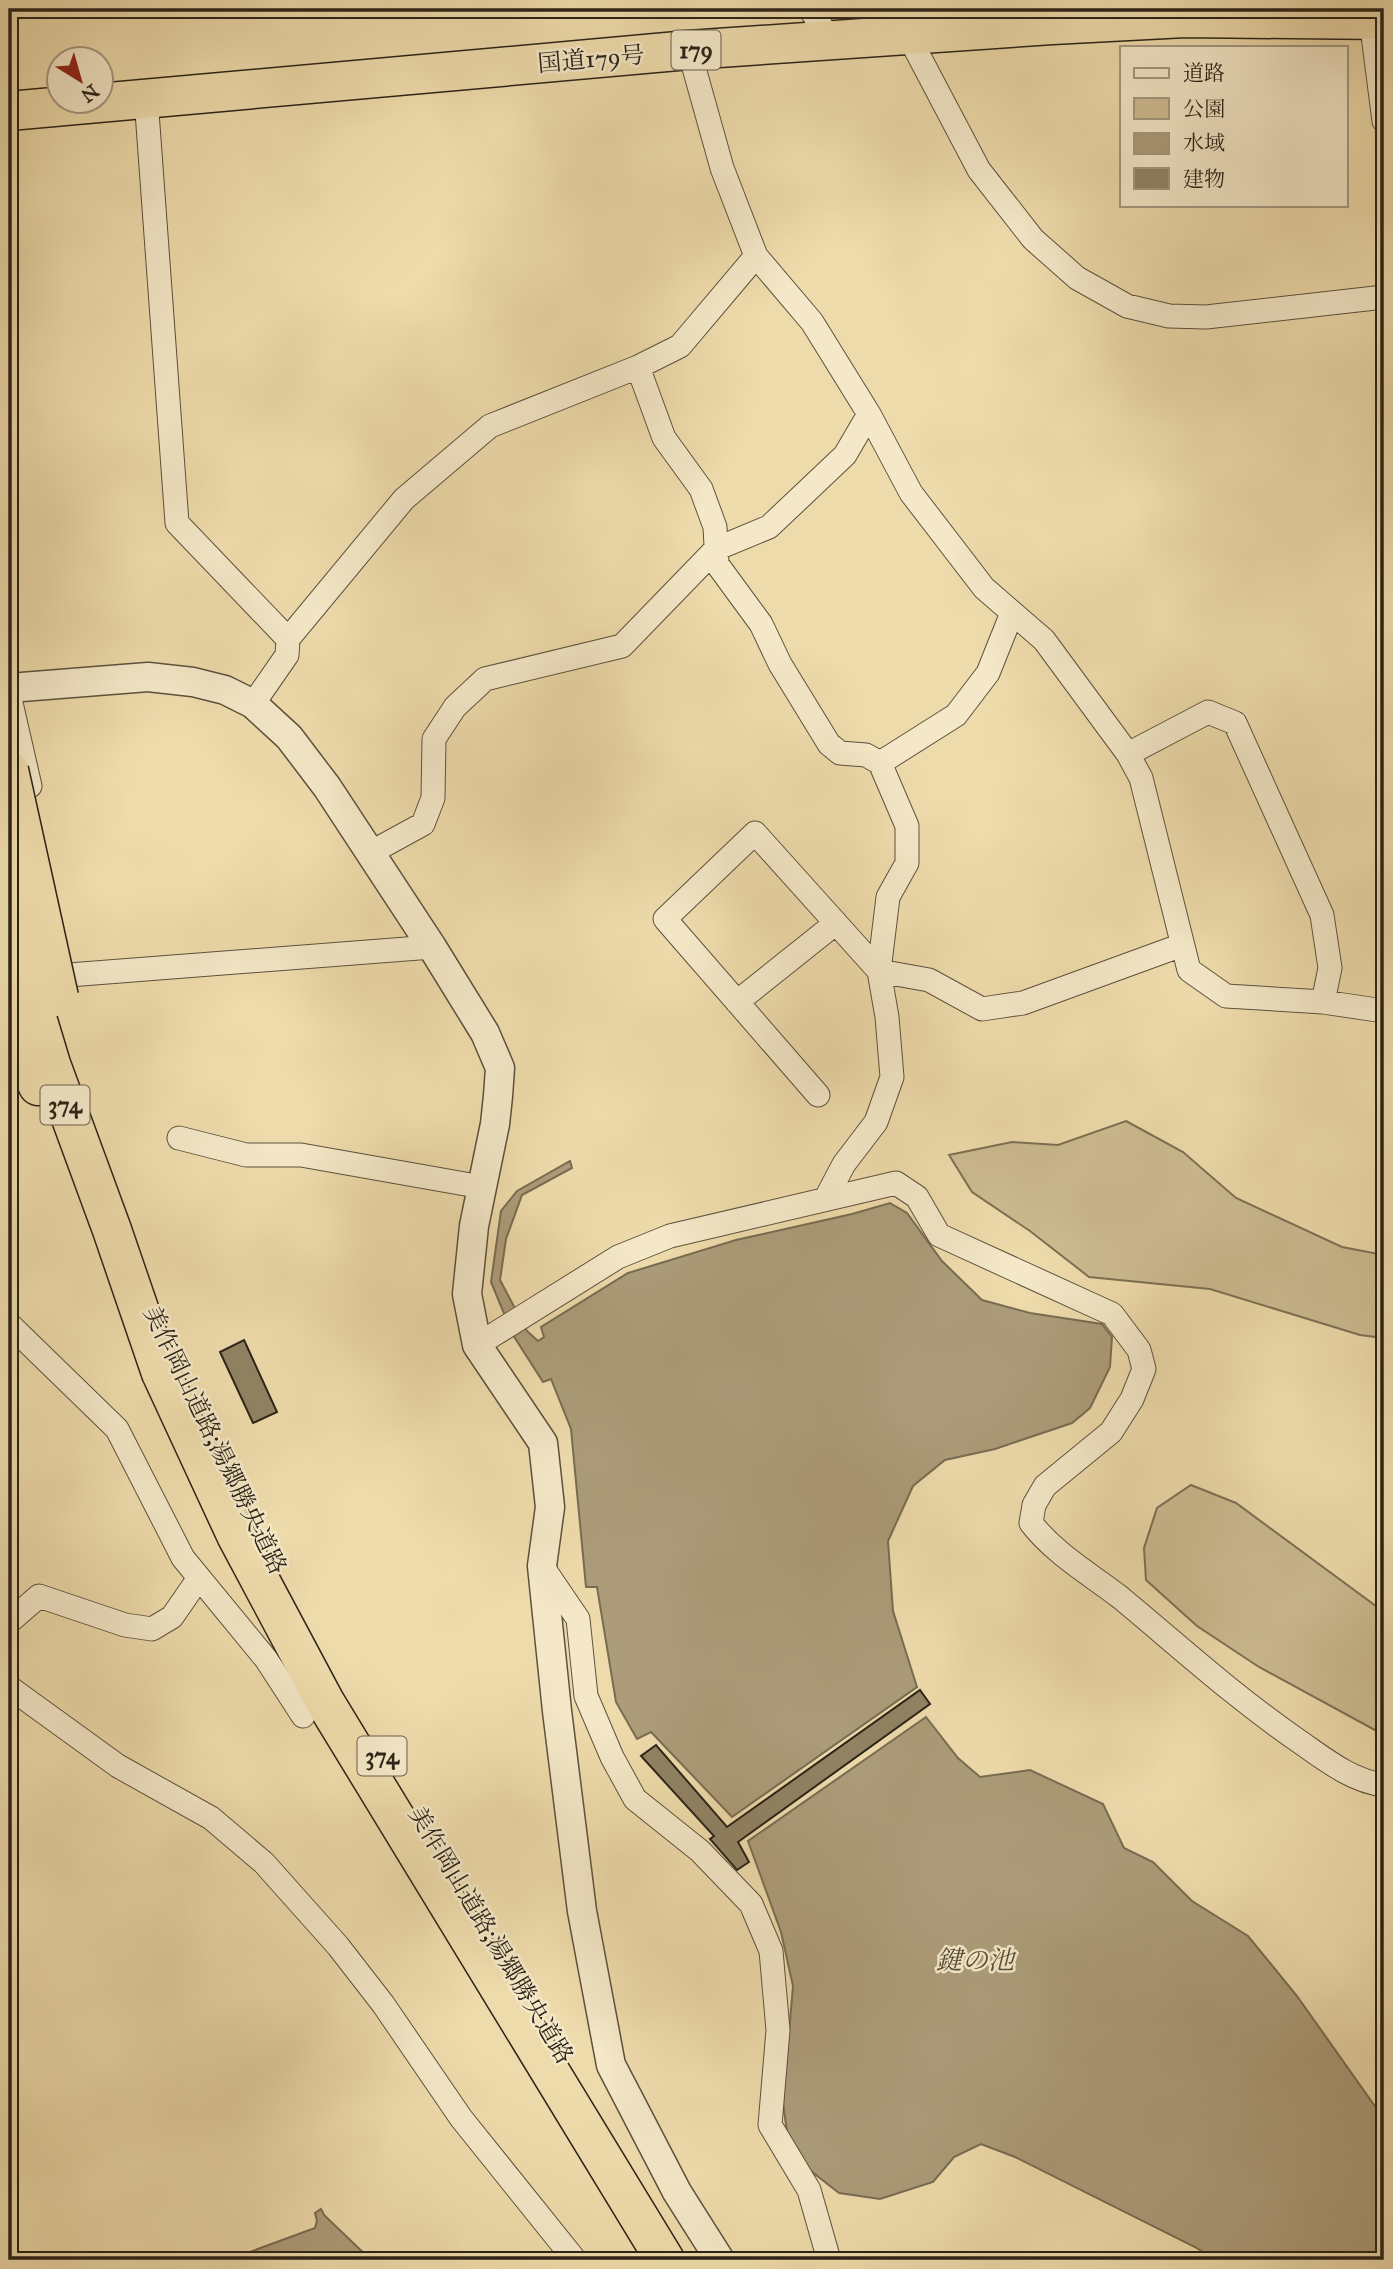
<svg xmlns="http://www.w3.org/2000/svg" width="1393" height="2269" font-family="'IM FELL Great Primer','Noto Serif JP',serif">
	<rect width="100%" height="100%" fill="#eedbab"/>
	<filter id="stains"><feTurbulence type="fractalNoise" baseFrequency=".00286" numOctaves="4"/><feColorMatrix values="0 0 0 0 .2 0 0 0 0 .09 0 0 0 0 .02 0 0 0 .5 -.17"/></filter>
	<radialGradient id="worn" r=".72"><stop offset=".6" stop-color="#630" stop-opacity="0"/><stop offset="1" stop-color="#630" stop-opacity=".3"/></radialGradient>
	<!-- green -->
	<path fill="#cdbc92" stroke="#7c7055" stroke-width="2" d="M 1126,1121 L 1183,1152 L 1236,1198 L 1342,1247 L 1384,1255 L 1384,1338 L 1360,1335 L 1210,1289 L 1089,1277 L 1030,1231 L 972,1192 L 949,1155 L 1012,1142 L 1058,1145 Z
		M 1191,1485 L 1236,1503 L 1384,1612 L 1384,1735 L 1259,1667 L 1197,1626 L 1146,1580 L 1144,1548 L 1157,1508 Z"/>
	<!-- water -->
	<path fill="#ac9c79" stroke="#786c52" stroke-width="2" d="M 570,1161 L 572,1168 L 522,1195 L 506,1239 L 500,1280 L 527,1331 L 538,1341 L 544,1337 L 541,1327 L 628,1273 L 736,1240 L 852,1214 L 890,1203 L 907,1213 L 942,1261 L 982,1300 L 1030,1313 L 1102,1324 L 1112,1337 L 1110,1367 L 1090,1408 L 1072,1423 L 995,1449 L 945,1460 L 913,1486 L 888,1541 L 893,1611 L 917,1687 L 732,1817 L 651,1732 L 637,1739 L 616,1702 L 597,1587 L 586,1587 L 571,1429 L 551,1379 L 543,1382 L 513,1335 L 491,1282 L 501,1211 L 517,1191 Z
		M 926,1717 L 958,1758 L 980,1777 L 1030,1770 L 1103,1804 L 1124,1848 L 1153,1862 L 1192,1901 L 1248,1936 L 1297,1996 L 1384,2119 L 1384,2260 L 1216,2260 L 1195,2247 L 1015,2157 L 981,2144 L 954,2157 L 933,2182 L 880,2199 L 839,2193 L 811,2171 L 788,2140 L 783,2103 L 793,1986 L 781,1932 L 748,1841 Z
		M 321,2209 L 324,2215 L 371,2260 L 228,2260 L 315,2228 L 317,2221 L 315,2213 Z"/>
	<!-- building -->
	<path fill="#908364" stroke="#2b2318" stroke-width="2" d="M 244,1340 L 277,1412 L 253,1423 L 220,1352 Z
		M 920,1690 L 930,1704 L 738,1842 L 749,1862 L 737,1870 L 710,1839 L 714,1836 L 641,1756 L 656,1745 L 727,1827 Z"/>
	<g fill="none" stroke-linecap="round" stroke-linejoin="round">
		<defs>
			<path id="minor" d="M 810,9 L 831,41
				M 1372,9 L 1371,20 L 1384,121
				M 909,37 L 979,170 L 1033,239 L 1077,278 L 1127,306 L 1169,316 L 1206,317 L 1384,297
				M 689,50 L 722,168 L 756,256 L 812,322 L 869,414 L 911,493 L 984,588 L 1044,640 L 1128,754 L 1141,778 L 1189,970 L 1226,996 L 1323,1002 L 1384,1011
				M 146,98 L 177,523 L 288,639
				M 638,367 L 664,438 L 701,489 L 715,527 L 717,564 L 761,624 L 780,664 L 829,744 L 840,753 L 866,755 L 880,763
				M 9,694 L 30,786
				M 253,704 L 287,655 L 288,639 L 404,499 L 490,426 L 638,367 L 680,346 L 756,256
				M 1128,754 L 1208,712 L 1235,723 L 1322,915 L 1330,968 L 1323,1002
				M 370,853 L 423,824 L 433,798 L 434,739 L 455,707 L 485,679 L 622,646 L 716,549 L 769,527 L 845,455 L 869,414
				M 43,977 L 432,947
				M 737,1002 L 836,923
				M 818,1095 L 665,919 L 755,833 L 879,971 L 929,980 L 982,1009 L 1023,1003 L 1182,945
				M 179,1138 L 246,1155 L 301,1155 L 482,1187
				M 826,1198 L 844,1164 L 876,1122 L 892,1077 L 887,1017 L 879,971 L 888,897 L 907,863 L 907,826 L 880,763 L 956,715 L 988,673 L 1012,613
				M 9,1324 L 117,1429 L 183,1558 L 266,1659 L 303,1716
				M 477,1345 L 618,1257 L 670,1236 L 896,1183 L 917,1197 L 939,1235 L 1112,1314 L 1139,1350 L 1144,1369 L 1132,1399 L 1111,1432 L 1045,1486 L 1034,1505 L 1031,1523 C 1055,1554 1090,1574 1121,1598 C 1180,1647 1236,1698 1300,1742 C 1326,1760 1352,1781 1384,1785
				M 542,1566 L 578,1619 L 586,1696 L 612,1757 L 635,1799 L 700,1851 L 751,1904 L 771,1951 L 778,2030 L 770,2125 L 809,2190 L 829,2260
				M 9,1622 L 39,1596 L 125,1625 L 152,1629 L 172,1617 L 199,1578
				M 9,1687 L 118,1766 L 211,1818 L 264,1863 L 338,1946 L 383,2004 L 461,2118 L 575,2260"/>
			<path id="tertiary" d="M 9,688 L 148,677 L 193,682 L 225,690 L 253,704 L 289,737 L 327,787 L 432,947 L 485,1033 L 500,1068 L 498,1096 L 495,1124 L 474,1226 L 467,1294 L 477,1345 L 543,1443 L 550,1507 L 542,1566 L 557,1711 L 582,1911 L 611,2065 L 677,2192 L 720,2260"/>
			<path id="trunk" d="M 9,111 L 689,50 L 1052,25 L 1185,18 L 1384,20"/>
			<path id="motorway" d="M 32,1001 L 51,1064 L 112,1230 L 161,1373 L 236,1535 L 325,1702 L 665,2260
				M 9,1023 L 38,1086"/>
		</defs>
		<!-- minor casing -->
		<use href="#minor" stroke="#5c513d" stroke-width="25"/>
		<!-- tertiary casing -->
		<use href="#tertiary" stroke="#5c513d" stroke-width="31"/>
		<!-- trunk casing -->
		<use href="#trunk" stroke="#2b2318" stroke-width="41"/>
		<!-- motorway casing -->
		<use href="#motorway" stroke="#2b2318" stroke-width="41"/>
		<!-- minor -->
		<use href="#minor" stroke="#f4e8c8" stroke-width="23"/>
		<!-- tertiary -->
		<use href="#tertiary" stroke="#f4e8c8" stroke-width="28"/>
		<!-- trunk -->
		<use href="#trunk" stroke="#eedbab" stroke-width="38"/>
		<!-- motorway -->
		<use href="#motorway" stroke="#eedbab" stroke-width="38"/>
		<defs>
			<path id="motorway-bridge" d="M 9,770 L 59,997
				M 9,914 L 32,1001"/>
		</defs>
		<!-- motorway-bridge casing -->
		<use href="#motorway-bridge" stroke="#2b2318" stroke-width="41" stroke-linecap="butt"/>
		<!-- motorway-bridge -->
		<use href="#motorway-bridge" stroke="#eedbab" stroke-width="38"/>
	</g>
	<g text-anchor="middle" stroke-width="5" stroke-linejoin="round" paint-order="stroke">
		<!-- shield labels -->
		<g fill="#f4e8c8" stroke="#675e4d" stroke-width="2">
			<rect x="671.5" y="30.5" width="49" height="39" rx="5"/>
			<rect x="40.5" y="1085.5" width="49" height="39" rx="5"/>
			<rect x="357.5" y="1736.5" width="49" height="39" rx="5"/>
		</g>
		<g font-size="23" font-weight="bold" fill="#2b2318">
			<text x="696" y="58">179</text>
			<text x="65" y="1113">374</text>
			<text x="382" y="1764">374</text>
		</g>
		<!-- street labels -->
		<g font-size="24" fill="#2b2318" stroke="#f4e8c8">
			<text transform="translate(591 59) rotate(-5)" y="8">国道179号</text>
			<text transform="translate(215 1440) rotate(64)" y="8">美作岡山道路;湯郷勝央道路</text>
			<text transform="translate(491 1935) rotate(59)" y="8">美作岡山道路;湯郷勝央道路</text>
		</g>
		<!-- water labels -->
		<g font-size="26" font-style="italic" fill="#584d3a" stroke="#f4e8c8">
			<text x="975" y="1969">鍵の池</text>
		</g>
	</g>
	<!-- margin -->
	<rect width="1393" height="2269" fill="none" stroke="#eedbab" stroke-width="35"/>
	<rect x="10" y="10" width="1372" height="2248" fill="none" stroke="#2b2318" stroke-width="3.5"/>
	<rect x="18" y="18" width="1358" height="2234" fill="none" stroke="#2b2318" stroke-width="2"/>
	<!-- legend -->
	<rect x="1120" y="46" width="228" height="161" fill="#f4e8c8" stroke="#a49982" stroke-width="2"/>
	<rect x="1134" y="68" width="35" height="10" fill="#f4e8c8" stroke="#a49982" stroke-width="2"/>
	<text x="1183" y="80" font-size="21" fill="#2b2318">道路</text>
	<rect x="1134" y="98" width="35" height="21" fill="#cdbc92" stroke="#a49982" stroke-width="2"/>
	<text x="1183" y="116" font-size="21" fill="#2b2318">公園</text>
	<rect x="1134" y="133" width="35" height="21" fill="#ac9c79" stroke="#a49982" stroke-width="2"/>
	<text x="1183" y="150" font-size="21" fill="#2b2318">水域</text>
	<rect x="1134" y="168" width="35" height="21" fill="#908364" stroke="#a49982" stroke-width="2"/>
	<text x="1183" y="186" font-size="21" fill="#2b2318">建物</text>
	<!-- north arrow -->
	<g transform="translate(80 80) rotate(143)"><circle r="33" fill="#f4e8c8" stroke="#a49982" stroke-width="2"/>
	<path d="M0-5L12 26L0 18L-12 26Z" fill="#8f2418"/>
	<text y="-10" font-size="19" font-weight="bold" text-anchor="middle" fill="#2b2318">N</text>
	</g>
	<rect width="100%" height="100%" filter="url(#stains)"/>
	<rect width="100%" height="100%" fill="url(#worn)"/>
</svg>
